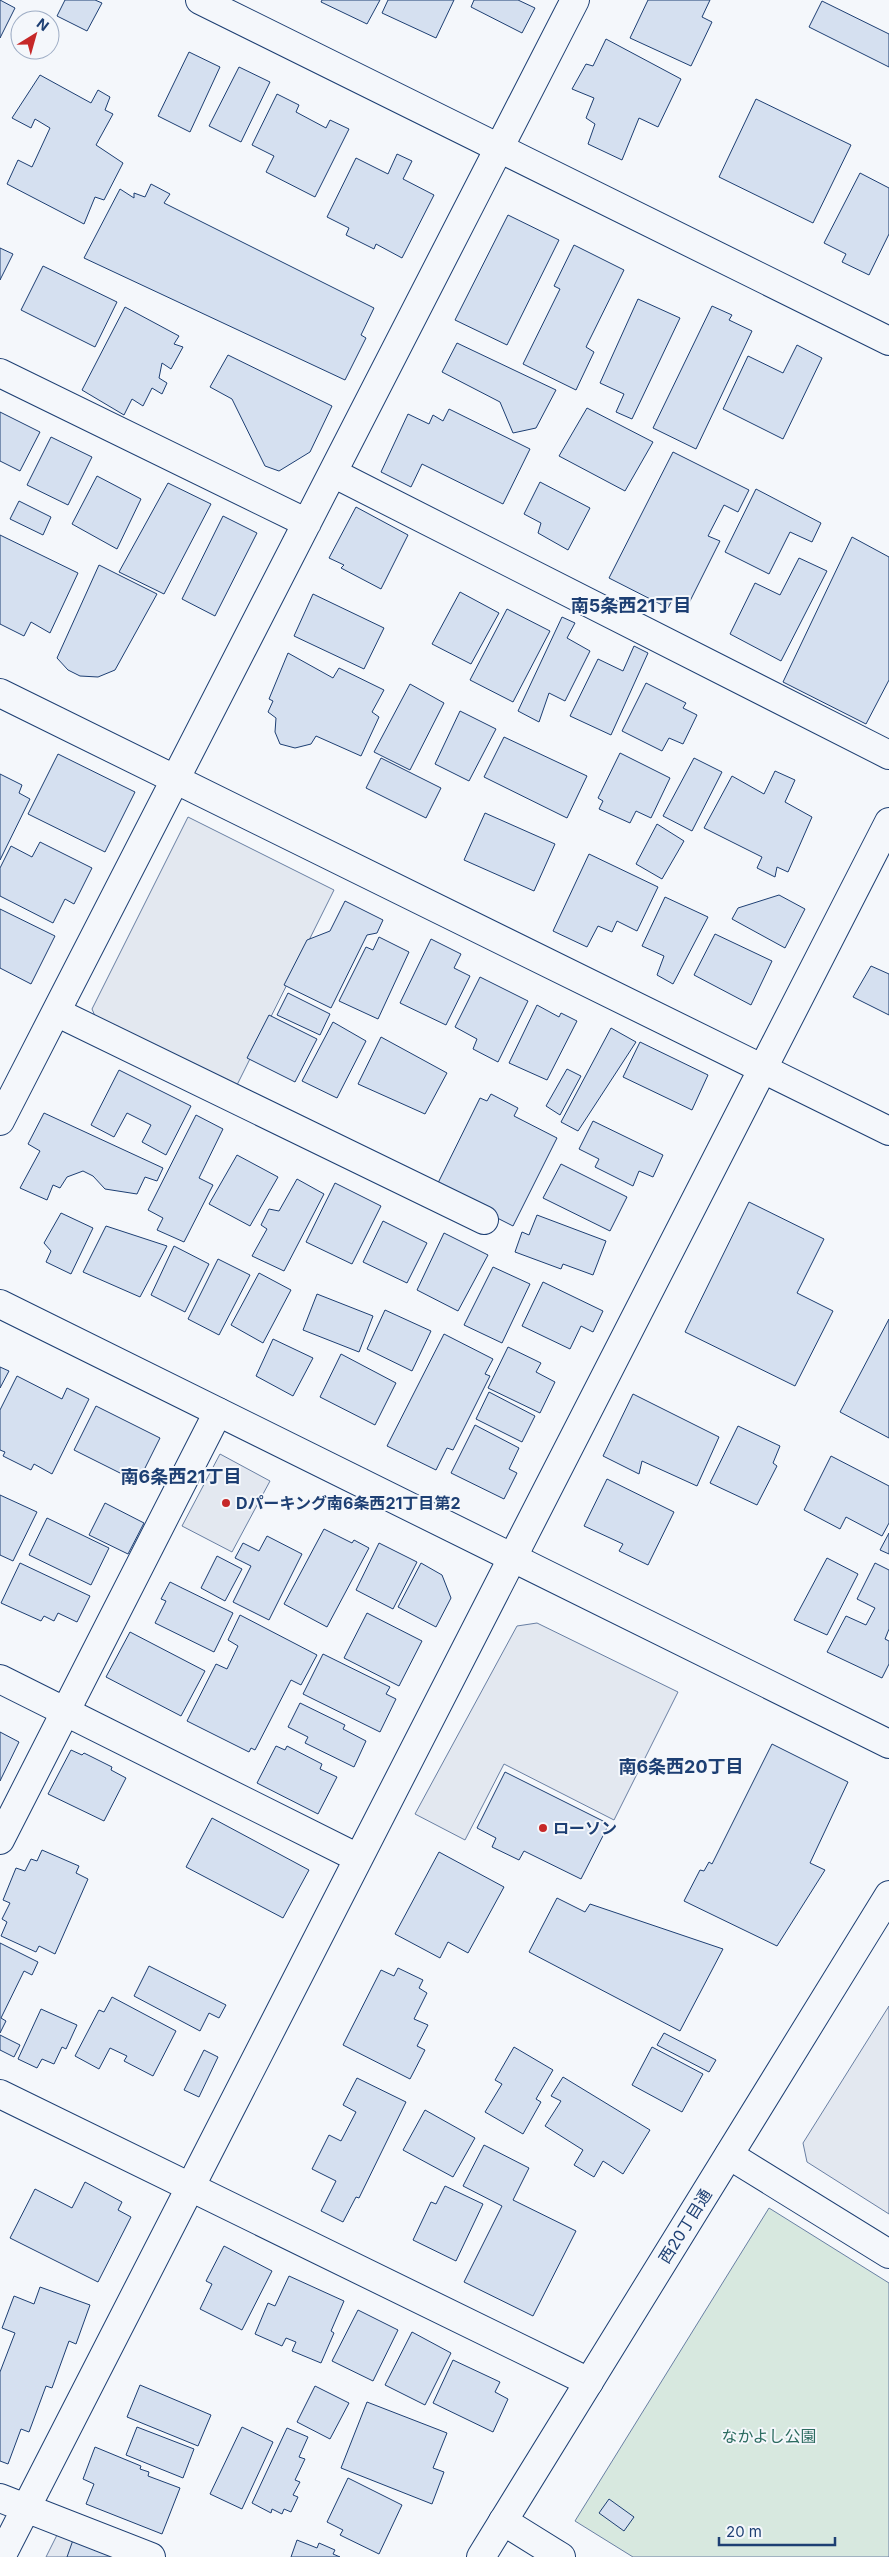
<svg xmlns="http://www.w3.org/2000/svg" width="889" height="2557" font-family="Inter,'Noto Sans JP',sans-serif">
	<rect width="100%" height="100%" fill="#f4f7fb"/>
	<!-- green -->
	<path fill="#d7e8df" stroke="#687fa3" d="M 769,2208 L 889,2283 L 889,2557 L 633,2557 L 575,2521 Z"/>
	<!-- parking -->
	<path fill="#e3e8f0" stroke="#687fa3" d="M 188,817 L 334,890 L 234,1091 L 98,1023 L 92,1009 Z
		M 220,1454 L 270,1481 L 232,1552 L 182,1526 Z
		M 537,1623 L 678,1692 L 614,1820 L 504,1764 L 465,1840 L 415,1814 L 517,1626 Z
		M 889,2006 L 889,2214 L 807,2162 L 803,2143 Z
		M 59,2531 L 125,2557 L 46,2557 Z"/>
	<!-- building -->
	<path fill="#d5e0f0" stroke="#1d3f73" d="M 0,0 L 15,8 L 0,38 Z
		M 65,0 L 95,0 L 102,3 L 87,31 L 57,16 Z
		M 322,0 L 380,0 L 367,24 L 321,2 Z
		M 388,0 L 454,0 L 436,38 L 382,13 Z
		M 474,0 L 518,0 L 535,8 L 522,33 L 471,7 Z
		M 648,0 L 710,0 L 702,17 L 712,22 L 691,66 L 630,38 Z
		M 822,1 L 889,34 L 889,67 L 809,27 Z
		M 606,39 L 681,79 L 658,127 L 639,118 L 622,160 L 588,144 L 595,124 L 586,118 L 594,98 L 572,89 L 586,64 L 593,66 Z
		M 189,52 L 220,67 L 190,132 L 158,116 Z
		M 239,67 L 270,82 L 241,142 L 209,126 Z
		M 40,75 L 91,103 L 98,90 L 110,97 L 105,110 L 113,114 L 96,145 L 123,163 L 104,200 L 95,197 L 84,224 L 7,184 L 18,160 L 32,167 L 50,128 L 35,119 L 31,128 L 12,118 Z
		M 277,94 L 299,105 L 296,112 L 326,128 L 330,120 L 349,129 L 315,197 L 266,172 L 274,156 L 252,145 Z
		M 756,99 L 851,145 L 813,223 L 719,177 Z
		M 397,154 L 412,161 L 403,179 L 434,195 L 402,258 L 376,244 L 374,249 L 346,235 L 349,228 L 327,217 L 356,158 L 388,174 Z
		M 860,173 L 889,188 L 889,234 L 869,275 L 842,262 L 846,254 L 824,243 Z
		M 151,184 L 170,194 L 164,203 L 374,308 L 361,335 L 366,338 L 345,380 L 84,258 L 120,189 L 134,198 L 134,193 L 145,197 Z
		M 508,215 L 559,240 L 507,345 L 455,320 Z
		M 574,245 L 624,270 L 586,347 L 594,352 L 576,390 L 523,364 L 560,289 L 554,286 Z
		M 0,248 L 13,254 L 0,280 Z
		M 43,266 L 117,302 L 95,347 L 21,310 Z
		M 638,299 L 680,318 L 632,419 L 616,412 L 624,394 L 600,383 Z
		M 712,306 L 732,315 L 729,320 L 752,331 L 696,449 L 653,428 Z
		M 125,307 L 179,336 L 174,344 L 183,347 L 171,369 L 162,363 L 159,378 L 167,383 L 162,394 L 152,388 L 143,406 L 132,399 L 124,415 L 82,390 Z
		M 457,343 L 556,390 L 536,428 L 513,433 L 500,402 L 442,372 Z
		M 797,345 L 822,358 L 783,439 L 723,409 L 748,356 L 783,373 Z
		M 228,355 L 332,406 L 310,452 L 279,471 L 265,466 L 232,399 L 210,387 Z
		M 587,408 L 653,442 L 625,491 L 559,456 Z
		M 449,409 L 530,449 L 503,504 L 422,464 L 411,487 L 381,472 L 408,414 L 429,424 L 433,415 L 443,421 Z
		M 0,412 L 40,432 L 20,471 L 0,461 Z
		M 51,437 L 92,457 L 68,505 L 27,485 Z
		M 673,452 L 749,490 L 738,512 L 724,505 L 708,536 L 720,541 L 687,607 L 672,600 L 668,608 L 609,578 Z
		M 97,476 L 141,499 L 117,549 L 72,524 Z
		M 540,482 L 590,508 L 568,550 L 538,533 L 541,523 L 524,514 Z
		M 168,483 L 211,504 L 164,594 L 119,572 Z
		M 756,489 L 821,523 L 812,542 L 790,532 L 769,574 L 725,552 Z
		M 19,501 L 51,517 L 43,535 L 10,519 Z
		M 356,507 L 408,535 L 381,589 L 341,568 L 344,565 L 329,558 Z
		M 223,516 L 257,533 L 215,616 L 182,599 Z
		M 0,535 L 78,573 L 50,633 L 31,622 L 24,636 L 0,624 Z
		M 852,537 L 889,557 L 889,680 L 866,724 L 783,682 Z
		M 799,558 L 827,571 L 781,661 L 730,634 L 755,583 L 780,595 Z
		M 99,565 L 157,594 L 115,670 L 98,677 L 80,676 L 68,670 L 57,658 Z
		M 460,592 L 499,613 L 471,664 L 432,644 Z
		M 313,594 L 384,628 L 364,669 L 294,636 Z
		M 507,609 L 550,631 L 513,702 L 470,680 Z
		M 562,617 L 575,623 L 567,638 L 590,651 L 565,701 L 549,693 L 539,722 L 518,711 Z
		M 634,646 L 648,653 L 611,735 L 570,716 L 598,659 L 623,671 Z
		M 288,653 L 333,678 L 339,668 L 384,690 L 372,712 L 379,717 L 361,756 L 316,736 L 311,744 L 295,748 L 280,744 L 275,732 L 276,718 L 268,712 L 273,701 L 269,699 Z
		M 646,683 L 686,703 L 683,708 L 697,715 L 683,744 L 669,738 L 662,751 L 622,731 Z
		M 410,684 L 444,703 L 410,770 L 374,752 Z
		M 460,711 L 496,729 L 469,781 L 435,764 Z
		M 504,737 L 587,776 L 567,818 L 484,777 Z
		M 620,753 L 670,778 L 651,818 L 636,811 L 630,823 L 599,809 L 603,801 L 598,798 Z
		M 58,754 L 135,792 L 105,852 L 28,814 Z
		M 381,758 L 441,788 L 426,818 L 366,788 Z
		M 694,758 L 722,772 L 692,831 L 663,816 Z
		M 775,771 L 795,780 L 785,802 L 812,817 L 788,872 L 777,867 L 775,877 L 757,868 L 762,857 L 704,828 L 732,776 L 764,794 Z
		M 0,774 L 22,785 L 19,793 L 30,799 L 0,860 Z
		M 485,813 L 555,844 L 534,891 L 464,860 Z
		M 657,824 L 684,841 L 662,879 L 636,864 Z
		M 40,842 L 92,868 L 74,904 L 65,899 L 53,923 L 0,896 L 0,868 L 11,846 L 32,857 Z
		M 589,854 L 658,887 L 637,931 L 617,921 L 612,932 L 598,926 L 587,947 L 553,931 Z
		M 779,895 L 805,909 L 785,948 L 732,919 L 738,908 Z
		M 665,897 L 708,917 L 673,984 L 657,975 L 664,956 L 642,946 Z
		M 345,901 L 383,920 L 377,933 L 367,935 L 331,1008 L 284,985 L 307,940 L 330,931 Z
		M 0,909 L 55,936 L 31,984 L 0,968 Z
		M 715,934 L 772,961 L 751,1005 L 694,975 Z
		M 379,937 L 409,952 L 378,1019 L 339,1001 L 366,947 L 373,950 Z
		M 431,939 L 461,954 L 454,968 L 470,976 L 446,1025 L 400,1003 Z
		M 871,966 L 889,974 L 889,1015 L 853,997 Z
		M 480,977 L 528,1001 L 498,1062 L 473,1049 L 477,1039 L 455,1027 Z
		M 288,993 L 330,1014 L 320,1035 L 277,1015 Z
		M 537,1005 L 559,1017 L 561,1013 L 577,1021 L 547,1080 L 509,1063 Z
		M 269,1015 L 317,1039 L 295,1082 L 247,1058 Z
		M 333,1022 L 366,1041 L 337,1098 L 302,1081 Z
		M 611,1028 L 636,1042 L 578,1131 L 561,1122 Z
		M 381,1037 L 447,1073 L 425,1114 L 358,1084 Z
		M 640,1042 L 708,1075 L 692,1110 L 623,1077 Z
		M 567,1069 L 581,1076 L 560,1115 L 546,1106 Z
		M 119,1070 L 191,1106 L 166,1155 L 142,1142 L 151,1125 L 127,1113 L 114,1137 L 91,1125 Z
		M 491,1094 L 518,1108 L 514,1116 L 557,1138 L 513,1226 L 436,1187 L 480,1098 L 487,1101 Z
		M 44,1113 L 163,1168 L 157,1181 L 145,1177 L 137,1194 L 105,1189 L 93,1176 L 83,1171 L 67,1177 L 60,1188 L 53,1185 L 47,1200 L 20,1188 L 40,1151 L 28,1144 Z
		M 196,1115 L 223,1129 L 199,1178 L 213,1185 L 184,1242 L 157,1230 L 163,1218 L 148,1210 Z
		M 593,1121 L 663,1155 L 653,1177 L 639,1171 L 633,1186 L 595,1167 L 599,1159 L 579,1149 Z
		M 237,1155 L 278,1177 L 250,1226 L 209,1204 Z
		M 561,1164 L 627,1197 L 610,1231 L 543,1198 Z
		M 297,1179 L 324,1194 L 284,1271 L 252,1256 L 267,1229 L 261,1225 L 269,1209 L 279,1211 Z
		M 335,1183 L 381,1206 L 352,1264 L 306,1242 Z
		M 749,1202 L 824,1239 L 797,1293 L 833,1311 L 795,1386 L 685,1332 Z
		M 61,1213 L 93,1228 L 71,1274 L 46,1262 L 51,1251 L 44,1243 Z
		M 537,1215 L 606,1241 L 593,1275 L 563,1264 L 561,1269 L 515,1252 L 522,1232 L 529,1235 Z
		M 383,1221 L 427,1243 L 407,1283 L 363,1262 Z
		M 106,1226 L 167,1246 L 140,1297 L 83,1272 Z
		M 444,1233 L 488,1255 L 458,1311 L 417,1290 Z
		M 174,1246 L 209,1264 L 185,1312 L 151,1295 Z
		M 218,1259 L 250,1275 L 219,1335 L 188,1319 Z
		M 493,1267 L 530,1284 L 502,1343 L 464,1325 Z
		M 259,1273 L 291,1290 L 263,1343 L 231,1325 Z
		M 543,1282 L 603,1311 L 593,1332 L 581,1326 L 570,1349 L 522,1326 Z
		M 317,1294 L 373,1316 L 359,1352 L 303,1330 Z
		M 385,1310 L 431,1331 L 412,1371 L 367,1349 Z
		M 889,1319 L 889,1438 L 840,1412 Z
		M 444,1334 L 493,1359 L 485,1374 L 490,1376 L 453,1450 L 447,1448 L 436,1470 L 387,1446 Z
		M 273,1339 L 313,1358 L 293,1396 L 256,1376 Z
		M 508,1347 L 541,1363 L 536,1372 L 555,1382 L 540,1413 L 488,1388 Z
		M 341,1354 L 396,1383 L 375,1425 L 320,1397 Z
		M 0,1367 L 9,1371 L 0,1388 Z
		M 17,1376 L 62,1399 L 67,1388 L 89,1399 L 52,1474 L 34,1464 L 31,1470 L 3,1456 L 5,1452 L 0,1450 L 0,1410 Z
		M 489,1392 L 535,1416 L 522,1442 L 476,1419 Z
		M 633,1394 L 719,1437 L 697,1486 L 642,1461 L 639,1474 L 603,1456 Z
		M 96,1406 L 160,1438 L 138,1482 L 74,1450 Z
		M 475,1425 L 519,1448 L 509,1469 L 517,1473 L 504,1499 L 451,1473 Z
		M 738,1426 L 780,1446 L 773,1463 L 777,1466 L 757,1505 L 710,1483 Z
		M 831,1456 L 889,1486 L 889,1523 L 882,1536 L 846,1517 L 840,1529 L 804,1510 Z
		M 607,1479 L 674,1512 L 648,1565 L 619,1551 L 623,1544 L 584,1526 Z
		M 0,1495 L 37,1512 L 13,1561 L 0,1555 Z
		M 105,1503 L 144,1523 L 128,1554 L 89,1535 Z
		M 47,1518 L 109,1548 L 91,1585 L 29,1555 Z
		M 324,1529 L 352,1543 L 354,1540 L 369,1548 L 327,1627 L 284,1604 Z
		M 889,1533 L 889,1554 L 880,1550 Z
		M 267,1536 L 302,1554 L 269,1620 L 233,1602 L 251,1566 L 235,1558 L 243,1543 L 259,1551 Z
		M 379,1543 L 417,1562 L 393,1609 L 356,1590 Z
		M 217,1556 L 242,1569 L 225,1601 L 201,1588 Z
		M 827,1558 L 858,1574 L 827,1635 L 794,1620 Z
		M 20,1563 L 90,1596 L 77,1622 L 58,1613 L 54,1621 L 44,1616 L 41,1621 L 1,1603 Z
		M 421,1563 L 442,1575 L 451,1598 L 436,1627 L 398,1607 Z
		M 875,1563 L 889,1570 L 889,1629 L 885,1639 L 889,1641 L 889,1664 L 882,1678 L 827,1652 L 846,1616 L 866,1625 L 875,1608 L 857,1599 Z
		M 170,1582 L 233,1613 L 214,1652 L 155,1623 L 166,1601 L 161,1599 Z
		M 367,1613 L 422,1641 L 399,1686 L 344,1658 Z
		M 240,1615 L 317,1655 L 301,1685 L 291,1680 L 255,1750 L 251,1748 L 249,1752 L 187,1721 L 216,1664 L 227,1669 L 238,1646 L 228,1640 Z
		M 130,1632 L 205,1671 L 181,1716 L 106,1677 Z
		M 323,1654 L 390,1687 L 386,1694 L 396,1699 L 380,1732 L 303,1694 Z
		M 300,1703 L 345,1725 L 343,1729 L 366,1741 L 354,1767 L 305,1743 L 308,1737 L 288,1727 Z
		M 0,1732 L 19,1742 L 0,1781 Z
		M 772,1744 L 848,1782 L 810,1863 L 825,1870 L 777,1946 L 684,1901 L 700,1870 L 704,1871 L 709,1862 L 712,1864 Z
		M 276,1746 L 285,1750 L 287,1746 L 322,1764 L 320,1769 L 337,1777 L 318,1814 L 257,1783 Z
		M 71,1750 L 82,1755 L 84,1753 L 112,1767 L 111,1770 L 126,1778 L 104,1821 L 48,1794 Z
		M 505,1772 L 609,1824 L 581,1879 L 524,1851 L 519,1860 L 492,1847 L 496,1838 L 477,1828 Z
		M 212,1818 L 309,1870 L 283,1918 L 186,1867 Z
		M 42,1850 L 79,1866 L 76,1873 L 88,1879 L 55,1954 L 39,1946 L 36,1952 L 1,1936 L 7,1922 L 2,1919 L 10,1903 L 3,1900 L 16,1868 L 25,1871 L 31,1859 L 37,1861 Z
		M 439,1852 L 504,1887 L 468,1953 L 448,1942 L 440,1958 L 395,1934 Z
		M 557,1898 L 585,1912 L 590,1904 L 723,1949 L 680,2031 L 529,1952 Z
		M 0,1943 L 38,1962 L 32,1975 L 24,1971 L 1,2018 L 6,2021 L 0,2033 Z
		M 149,1966 L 226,2005 L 219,2018 L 209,2013 L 200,2031 L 134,1996 Z
		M 398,1968 L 423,1980 L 419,1988 L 427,1993 L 414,2019 L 428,2025 L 417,2046 L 425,2050 L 410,2079 L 343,2045 L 381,1970 L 394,1976 Z
		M 112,1997 L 176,2031 L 153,2076 L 124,2061 L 127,2056 L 110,2048 L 99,2069 L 75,2056 L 99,2010 L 104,2012 Z
		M 41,2009 L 77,2025 L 66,2049 L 62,2047 L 54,2064 L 42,2059 L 37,2068 L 18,2059 Z
		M 664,2033 L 716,2060 L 709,2072 L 657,2045 Z
		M 0,2035 L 20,2045 L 14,2057 L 0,2050 Z
		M 514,2047 L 553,2070 L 536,2099 L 541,2102 L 523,2134 L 485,2112 L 502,2084 L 495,2080 Z
		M 652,2047 L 703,2074 L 682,2112 L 632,2085 Z
		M 204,2050 L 218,2057 L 199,2097 L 184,2090 Z
		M 563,2077 L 650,2130 L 623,2174 L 603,2161 L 594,2177 L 574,2165 L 583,2150 L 545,2126 L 561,2101 L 551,2096 Z
		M 357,2078 L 406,2102 L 359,2198 L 356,2197 L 343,2222 L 321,2211 L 336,2181 L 312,2169 L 329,2135 L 341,2141 L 356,2112 L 343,2105 Z
		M 425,2110 L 475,2138 L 453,2177 L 403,2150 Z
		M 484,2145 L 529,2168 L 513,2200 L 576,2231 L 533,2316 L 464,2282 L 502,2206 L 463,2186 Z
		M 85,2182 L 122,2202 L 118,2210 L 131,2217 L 98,2282 L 10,2238 L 35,2189 L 72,2208 Z
		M 445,2186 L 483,2204 L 456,2261 L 413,2240 L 431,2202 L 436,2204 Z
		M 224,2246 L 272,2271 L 242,2330 L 200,2309 L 212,2284 L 206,2281 Z
		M 289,2276 L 344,2301 L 331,2331 L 334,2333 L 321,2363 L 292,2351 L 296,2342 L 286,2338 L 282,2346 L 255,2334 L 268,2303 L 275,2306 Z
		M 40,2287 L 90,2305 L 76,2344 L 69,2341 L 52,2388 L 46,2386 L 29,2432 L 21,2429 L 8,2464 L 0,2461 L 0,2372 L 15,2333 L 2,2328 L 14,2296 L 34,2304 Z
		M 358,2310 L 398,2330 L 373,2381 L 332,2361 Z
		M 412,2332 L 451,2353 L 425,2405 L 385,2385 Z
		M 453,2360 L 500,2382 L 495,2392 L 508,2399 L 493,2432 L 433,2403 Z
		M 140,2385 L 211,2415 L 198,2446 L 127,2417 Z
		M 315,2386 L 349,2403 L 330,2439 L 297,2422 Z
		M 367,2402 L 447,2433 L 433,2468 L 444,2472 L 432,2504 L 341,2468 Z
		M 137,2427 L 194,2449 L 183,2478 L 126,2455 Z
		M 242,2427 L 273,2442 L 242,2509 L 210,2494 Z
		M 287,2428 L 308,2437 L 299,2457 L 305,2459 L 295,2480 L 300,2482 L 293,2495 L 298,2497 L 291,2512 L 284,2509 L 282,2514 L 272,2509 L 271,2513 L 252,2503 Z
		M 95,2447 L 141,2466 L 140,2469 L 149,2472 L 148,2476 L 180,2488 L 162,2534 L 86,2504 L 94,2484 L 83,2479 Z
		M 348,2478 L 402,2505 L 379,2554 L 340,2535 L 343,2530 L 327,2522 Z
		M 609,2499 L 634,2517 L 624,2531 L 599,2513 Z
		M 73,2540 L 115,2557 L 67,2557 Z
		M 297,2540 L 317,2548 L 319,2543 L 335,2550 L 333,2554 L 340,2557 L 291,2557 Z"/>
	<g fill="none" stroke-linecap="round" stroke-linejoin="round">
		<defs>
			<path id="minor" d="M 200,0 L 889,341
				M 0,373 L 307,523
				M 333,473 L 889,755
				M 0,693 L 889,1131
				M 56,1012 L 484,1220
				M 0,1121 L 575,0
				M 0,1679 L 358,1858
				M 0,1840 L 218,1412
				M 0,2094 L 589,2382
				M 729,2155 L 889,2254
				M 0,2498 L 151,2557
				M 503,2521 L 561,2557
				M 1,2557 L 889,822"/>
			<path id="tertiary" d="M 0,1304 L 889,1744
				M 481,2557 L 889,1895"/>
		</defs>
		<!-- minor casing -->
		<use href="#minor" stroke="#1d3f73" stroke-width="30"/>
		<!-- tertiary casing -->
		<use href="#tertiary" stroke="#1d3f73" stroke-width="30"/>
		<!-- minor -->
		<use href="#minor" stroke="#f4f7fb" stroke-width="28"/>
		<!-- tertiary -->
		<use href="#tertiary" stroke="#f4f7fb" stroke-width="28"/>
	</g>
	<!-- markers -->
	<g fill="#c62828" stroke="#f4f7fb" stroke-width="2">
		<circle cx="226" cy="1503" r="5"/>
		<circle cx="543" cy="1828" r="5"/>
	</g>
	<g text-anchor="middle" stroke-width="4" stroke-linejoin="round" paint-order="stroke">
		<!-- poi labels -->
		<g font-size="16" font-weight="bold" fill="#1d3f73" stroke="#f4f7fb" text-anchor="start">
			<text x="236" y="1509">Dパーキング南6条西21丁目第2</text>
			<text x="553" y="1834">ローソン</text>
		</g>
		<!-- street labels -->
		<g font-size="16" fill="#1d3f73" stroke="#f4f7fb">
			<text transform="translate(685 2226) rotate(-58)" y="6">西20丁目通</text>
		</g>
		<!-- park labels -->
		<g font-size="16" fill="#2c6c60" stroke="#f4f7fb">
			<text x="769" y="2442">なかよし公園</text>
		</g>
		<!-- neighbourhood labels -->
		<g font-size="18" font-weight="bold" fill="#1d3f73" stroke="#f4f7fb">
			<text x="631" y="612">南5条西21丁目</text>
			<text x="181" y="1483">南6条西21丁目</text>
			<text x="681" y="1773">南6条西20丁目</text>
		</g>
	</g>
	<!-- north arrow -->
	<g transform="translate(35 35) rotate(37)"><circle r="24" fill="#f4f7fb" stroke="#9eadc5"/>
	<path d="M0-4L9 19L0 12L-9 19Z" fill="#c62828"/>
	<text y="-8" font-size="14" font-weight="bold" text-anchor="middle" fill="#1d3f73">N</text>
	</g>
	<!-- scale -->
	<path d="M719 2537v8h116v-8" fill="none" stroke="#1d3f73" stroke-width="2.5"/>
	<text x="726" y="2537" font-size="15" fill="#1d3f73" stroke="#f4f7fb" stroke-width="4" paint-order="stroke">20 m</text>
</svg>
